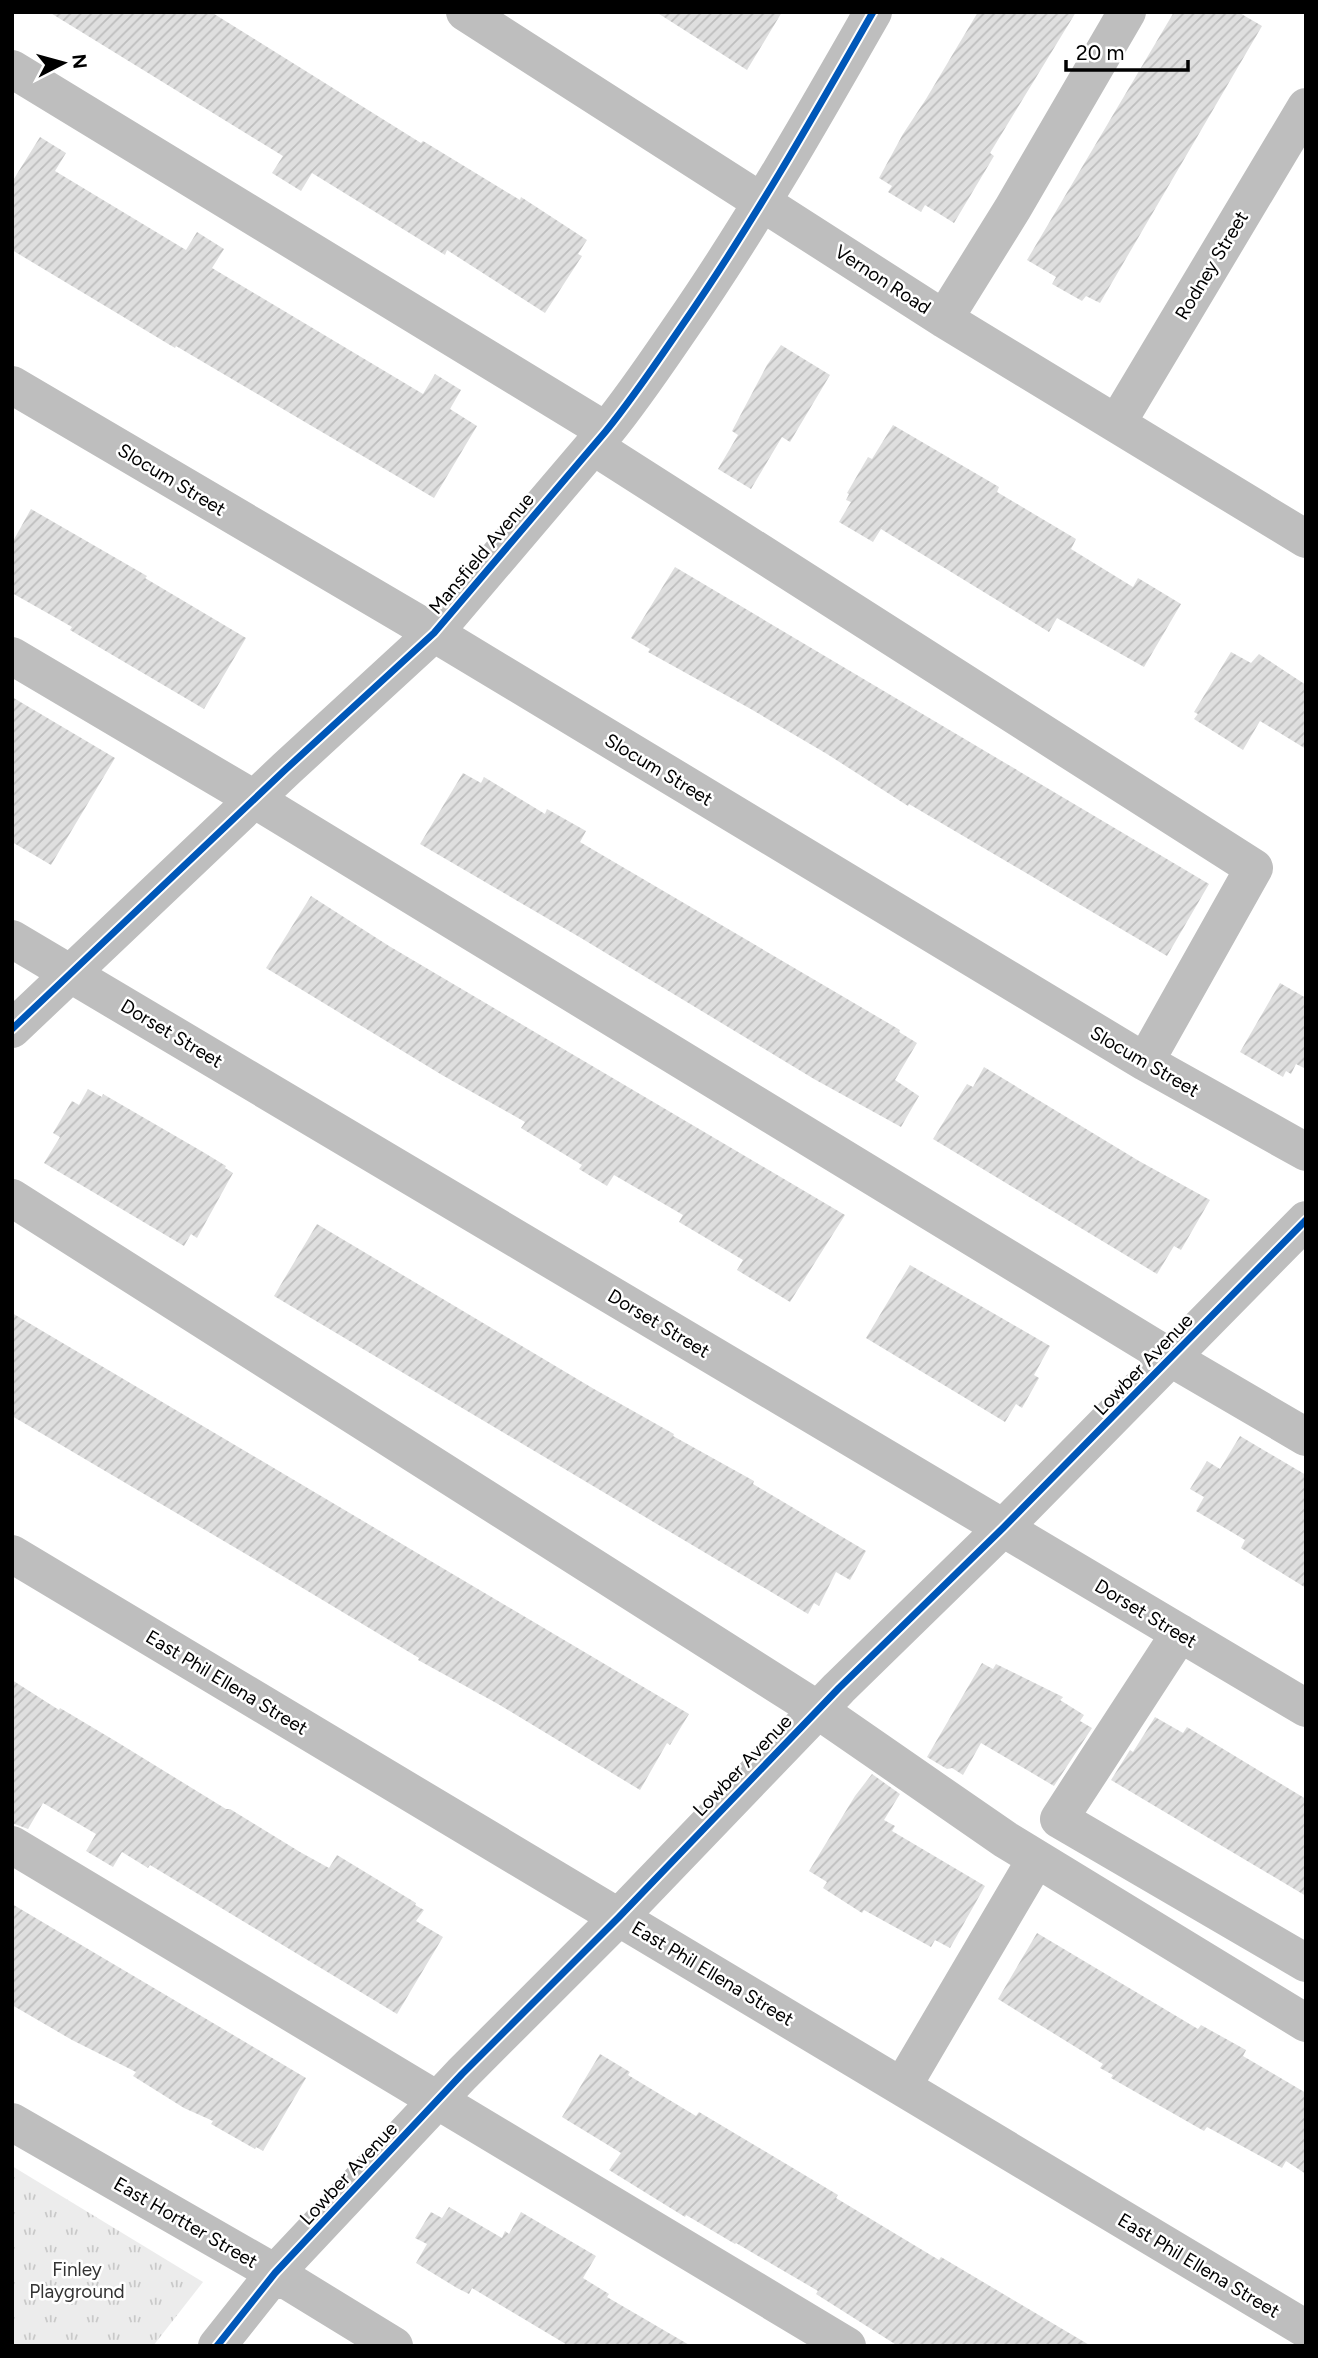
<svg xmlns="http://www.w3.org/2000/svg" width="1318" height="2358" font-family="Figtree,sans-serif">
	<defs>
		<pattern id="park-tufts" width="24" height="20" patternUnits="userSpaceOnUse" patternTransform="scale(1.75)"><rect width="24" height="20" fill="#ececec"/><path d="M3 7l-1-3M5 7V3M7 7l1-3M15 17l-1-3M17 17v-4M19 17l1-3" fill="none" stroke="#c9c9c9"/></pattern>
		<pattern id="building-hatch" width="6" height="6" patternUnits="userSpaceOnUse" patternTransform="scale(1.75)"><rect width="6" height="6" fill="#dfdfdf"/><path d="M-1 1l2-2M0 6l6-6M5 7l2-2" fill="none" stroke="#bebebe"/></pattern>
	</defs>
	<rect width="100%" height="100%" fill="#fff"/>
	<!-- park -->
	<path fill="url(#park-tufts)" d="M 12,2166 L 203,2282 L 153,2346 L 12,2346 Z"/>
	<!-- building -->
	<path fill="url(#building-hatch)" d="M 49,12 L 211,12 L 421,143 L 423,141 L 520,200 L 521,197 L 587,240 L 578,254 L 582,256 L 545,313 L 447,250 L 445,255 L 312,173 L 301,191 L 272,173 L 283,156 Z
		M 656,12 L 782,12 L 747,70 Z
		M 978,12 L 1076,12 L 990,153 L 994,156 L 954,223 L 925,205 L 921,212 L 888,192 L 892,186 L 879,178 L 903,134 L 926,99 Z
		M 1174,12 L 1238,12 L 1262,26 L 1100,303 L 1086,296 L 1082,301 L 1052,284 L 1056,277 L 1027,260 Z
		M 40,137 L 66,153 L 55,171 L 186,250 L 197,232 L 224,249 L 212,268 L 423,394 L 435,374 L 461,390 L 450,409 L 477,426 L 434,498 L 176,346 L 175,348 L 12,250 L 12,182 Z
		M 781,345 L 830,375 L 790,442 L 782,437 L 751,489 L 718,469 L 738,435 L 732,431 L 767,365 Z
		M 893,425 L 999,487 L 997,492 L 1076,539 L 1071,549 L 1133,587 L 1138,578 L 1181,604 L 1144,667 L 1057,618 L 1049,632 L 881,529 L 873,542 L 839,522 L 851,502 L 846,500 L 849,494 L 847,493 L 868,457 L 872,459 Z
		M 31,509 L 147,576 L 145,578 L 246,638 L 204,709 L 70,630 L 72,627 L 12,593 L 12,543 Z
		M 675,567 L 1209,884 L 1167,956 L 909,804 L 908,806 L 827,754 L 749,708 L 648,652 L 650,649 L 631,638 Z
		M 1231,652 L 1251,663 L 1259,654 L 1306,685 L 1306,749 L 1260,721 L 1243,750 L 1194,719 L 1198,714 L 1194,712 Z
		M 12,697 L 115,758 L 51,865 L 12,842 Z
		M 463,773 L 481,783 L 484,777 L 545,814 L 547,809 L 586,831 L 580,842 L 900,1030 L 899,1032 L 917,1043 L 895,1080 L 919,1096 L 901,1127 L 814,1079 L 581,938 L 420,844 Z
		M 311,896 L 389,946 L 845,1215 L 790,1302 L 737,1270 L 743,1260 L 679,1222 L 683,1215 L 614,1175 L 607,1186 L 579,1169 L 582,1165 L 521,1128 L 525,1122 L 442,1075 L 266,968 Z
		M 1280,983 L 1306,998 L 1306,1069 L 1296,1064 L 1291,1074 L 1286,1071 L 1283,1077 L 1240,1052 Z
		M 984,1067 L 1139,1161 L 1210,1200 L 1181,1250 L 1174,1246 L 1157,1274 L 933,1139 L 967,1084 L 973,1087 Z
		M 88,1089 L 102,1097 L 103,1094 L 203,1152 L 226,1166 L 225,1168 L 233,1173 L 197,1238 L 191,1234 L 184,1246 L 44,1163 L 60,1137 L 53,1133 L 72,1101 L 79,1105 Z
		M 317,1224 L 594,1389 L 674,1434 L 673,1436 L 754,1481 L 753,1484 L 866,1551 L 850,1580 L 836,1572 L 819,1606 L 814,1603 L 808,1614 L 274,1296 Z
		M 910,1265 L 1050,1346 L 1034,1375 L 1039,1378 L 1022,1408 L 1016,1404 L 1005,1422 L 866,1338 Z
		M 12,1313 L 689,1714 L 670,1745 L 667,1743 L 640,1790 L 498,1704 L 418,1660 L 419,1658 L 256,1560 L 12,1416 Z
		M 1240,1436 L 1306,1475 L 1306,1588 L 1241,1548 L 1245,1540 L 1196,1511 L 1204,1497 L 1190,1489 L 1207,1461 L 1220,1469 Z
		M 982,1663 L 993,1669 L 996,1664 L 1063,1697 L 1060,1700 L 1084,1715 L 1080,1721 L 1092,1728 L 1054,1786 L 981,1743 L 963,1775 L 952,1768 L 947,1769 L 927,1757 Z
		M 12,1680 L 59,1710 L 60,1708 L 117,1742 L 226,1809 L 230,1809 L 300,1852 L 329,1868 L 337,1855 L 416,1903 L 415,1905 L 424,1910 L 416,1921 L 443,1937 L 397,2014 L 150,1865 L 148,1868 L 122,1852 L 113,1867 L 86,1851 L 96,1834 L 43,1803 L 28,1829 L 12,1823 Z
		M 1155,1717 L 1183,1733 L 1187,1727 L 1306,1799 L 1306,1896 L 1111,1780 L 1130,1750 L 1133,1752 Z
		M 872,1774 L 900,1794 L 884,1820 L 895,1826 L 892,1831 L 985,1886 L 950,1948 L 935,1940 L 931,1947 L 864,1910 L 862,1913 L 823,1888 L 827,1882 L 809,1871 L 855,1796 Z
		M 12,1904 L 306,2078 L 263,2151 L 256,2147 L 255,2149 L 211,2124 L 213,2121 L 184,2108 L 133,2076 L 136,2072 L 72,2040 L 12,2005 Z
		M 1037,1933 L 1198,2029 L 1201,2025 L 1246,2050 L 1243,2056 L 1306,2093 L 1306,2174 L 1286,2161 L 1282,2168 L 1207,2127 L 1204,2131 L 1111,2078 L 1113,2075 L 1100,2068 L 1103,2064 L 998,1999 Z
		M 600,2054 L 630,2072 L 628,2075 L 696,2116 L 699,2112 L 838,2195 L 836,2198 L 914,2245 L 939,2260 L 941,2257 L 1091,2346 L 898,2346 L 816,2294 L 818,2291 L 736,2243 L 735,2244 L 686,2215 L 685,2217 L 609,2170 L 621,2153 L 562,2117 Z
		M 449,2207 L 502,2238 L 505,2231 L 509,2234 L 521,2212 L 596,2256 L 583,2278 L 609,2294 L 607,2297 L 691,2346 L 569,2346 L 472,2288 L 469,2294 L 457,2288 L 416,2263 L 427,2244 L 415,2238 L 431,2212 L 442,2218 Z"/>
	<g fill="none" stroke-linecap="round" stroke-linejoin="round">
		<!-- minor -->
		<path stroke="#bebebe" stroke-width="38" d="M 465,12 L 944,319 L 1306,539
			M 12,69 L 606,431
			M 944,319 L 1013,208 L 1127,12
			M 12,385 L 434,633 L 1145,1062 L 1306,1152
			M 1117,423 L 1306,107
			M 593,446 L 1254,868 L 1145,1062
			M 12,656 L 254,799 L 1171,1358 L 1306,1437
			M 12,939 L 1306,1708
			M 12,1029 L 286,769 L 434,633 L 606,431 C 633,398 657,362 681,327 C 751,226 812,119 873,12
			M 12,1198 L 818,1710 L 1006,1840 L 1306,2023
			M 12,1554 L 1306,2329
			M 1180,1633 L 1059,1819 L 1306,1963
			M 12,1845 L 847,2346
			M 902,2087 L 1036,1859
			M 12,2122 L 275,2273 L 394,2346
			M 217,2346 L 275,2273 L 462,2074 L 619,1917 L 839,1688 L 1003,1528 L 1306,1220"/>
		<defs>
			<path id="cycleway" d="M 12,1029 L 286,769 L 434,633 L 606,431 C 633,398 657,362 681,327 C 751,226 812,119 873,12
				M 217,2346 L 275,2273 L 462,2074 L 619,1917 L 839,1688 L 1003,1528 L 1306,1220"/>
		</defs>
		<!-- cycleway casing -->
		<use href="#cycleway" stroke="#fff" stroke-width="11"/>
		<!-- cycleway -->
		<use href="#cycleway" stroke="#0057b8" stroke-width="7"/>
	</g>
	<g text-anchor="middle" stroke-width="5" stroke-linejoin="round" paint-order="stroke">
		<!-- street labels -->
		<g font-size="19" fill="#000" stroke="#fff">
			<text transform="translate(1211 265) rotate(-59)" y="7">Rodney Street</text>
			<text transform="translate(883 279) rotate(33)" y="7">Vernon Road</text>
			<text transform="translate(172 479) rotate(31)" y="7">Slocum Street</text>
			<text transform="translate(481 553) rotate(-50)" y="7">Mansfield Avenue</text>
			<text transform="translate(659 769) rotate(31)" y="7">Slocum Street</text>
			<text transform="translate(172 1033) rotate(31)" y="7">Dorset Street</text>
			<text transform="translate(1145 1061) rotate(30)" y="7">Slocum Street</text>
			<text transform="translate(659 1323) rotate(31)" y="7">Dorset Street</text>
			<text transform="translate(1143 1364) rotate(-46)" y="7">Lowber Avenue</text>
			<text transform="translate(1146 1613) rotate(31)" y="7">Dorset Street</text>
			<text transform="translate(227 1682) rotate(31)" y="7">East Phil Ellena Street</text>
			<text transform="translate(742 1765) rotate(-46)" y="7">Lowber Avenue</text>
			<text transform="translate(713 1973) rotate(31)" y="7">East Phil Ellena Street</text>
			<text transform="translate(348 2173) rotate(-47)" y="7">Lowber Avenue</text>
			<text transform="translate(186 2222) rotate(30)" y="7">East Hortter Street</text>
			<text transform="translate(1199 2265) rotate(31)" y="7">East Phil Ellena Street</text>
		</g>
		<!-- park labels -->
		<g font-size="19" fill="#333" stroke="#fff">
			<text x="77" y="2276">Finley<tspan x="77" dy="22">Playground</tspan></text>
		</g>
	</g>
	<!-- border -->
	<rect width="1318" height="2358" fill="none" stroke="#000000" stroke-width="28"/>
	<!-- north arrow -->
	<g transform="translate(63 63) rotate(84)" stroke="#ffffff" stroke-width="5" paint-order="stroke">
	<path d="M0-5L12 26L0 18L-12 26Z" fill="#000000"/>
	<text y="-10" font-size="19" font-weight="bold" text-anchor="middle" fill="#000000">N</text>
	</g>
	<!-- scale -->
	<path d="M1066 60v10h122v-10" fill="none" stroke="#000000" stroke-width="3.5"/>
	<text x="1076" y="60" font-size="21" fill="#000000" stroke="#ffffff" stroke-width="5" paint-order="stroke">20 m</text>
</svg>
